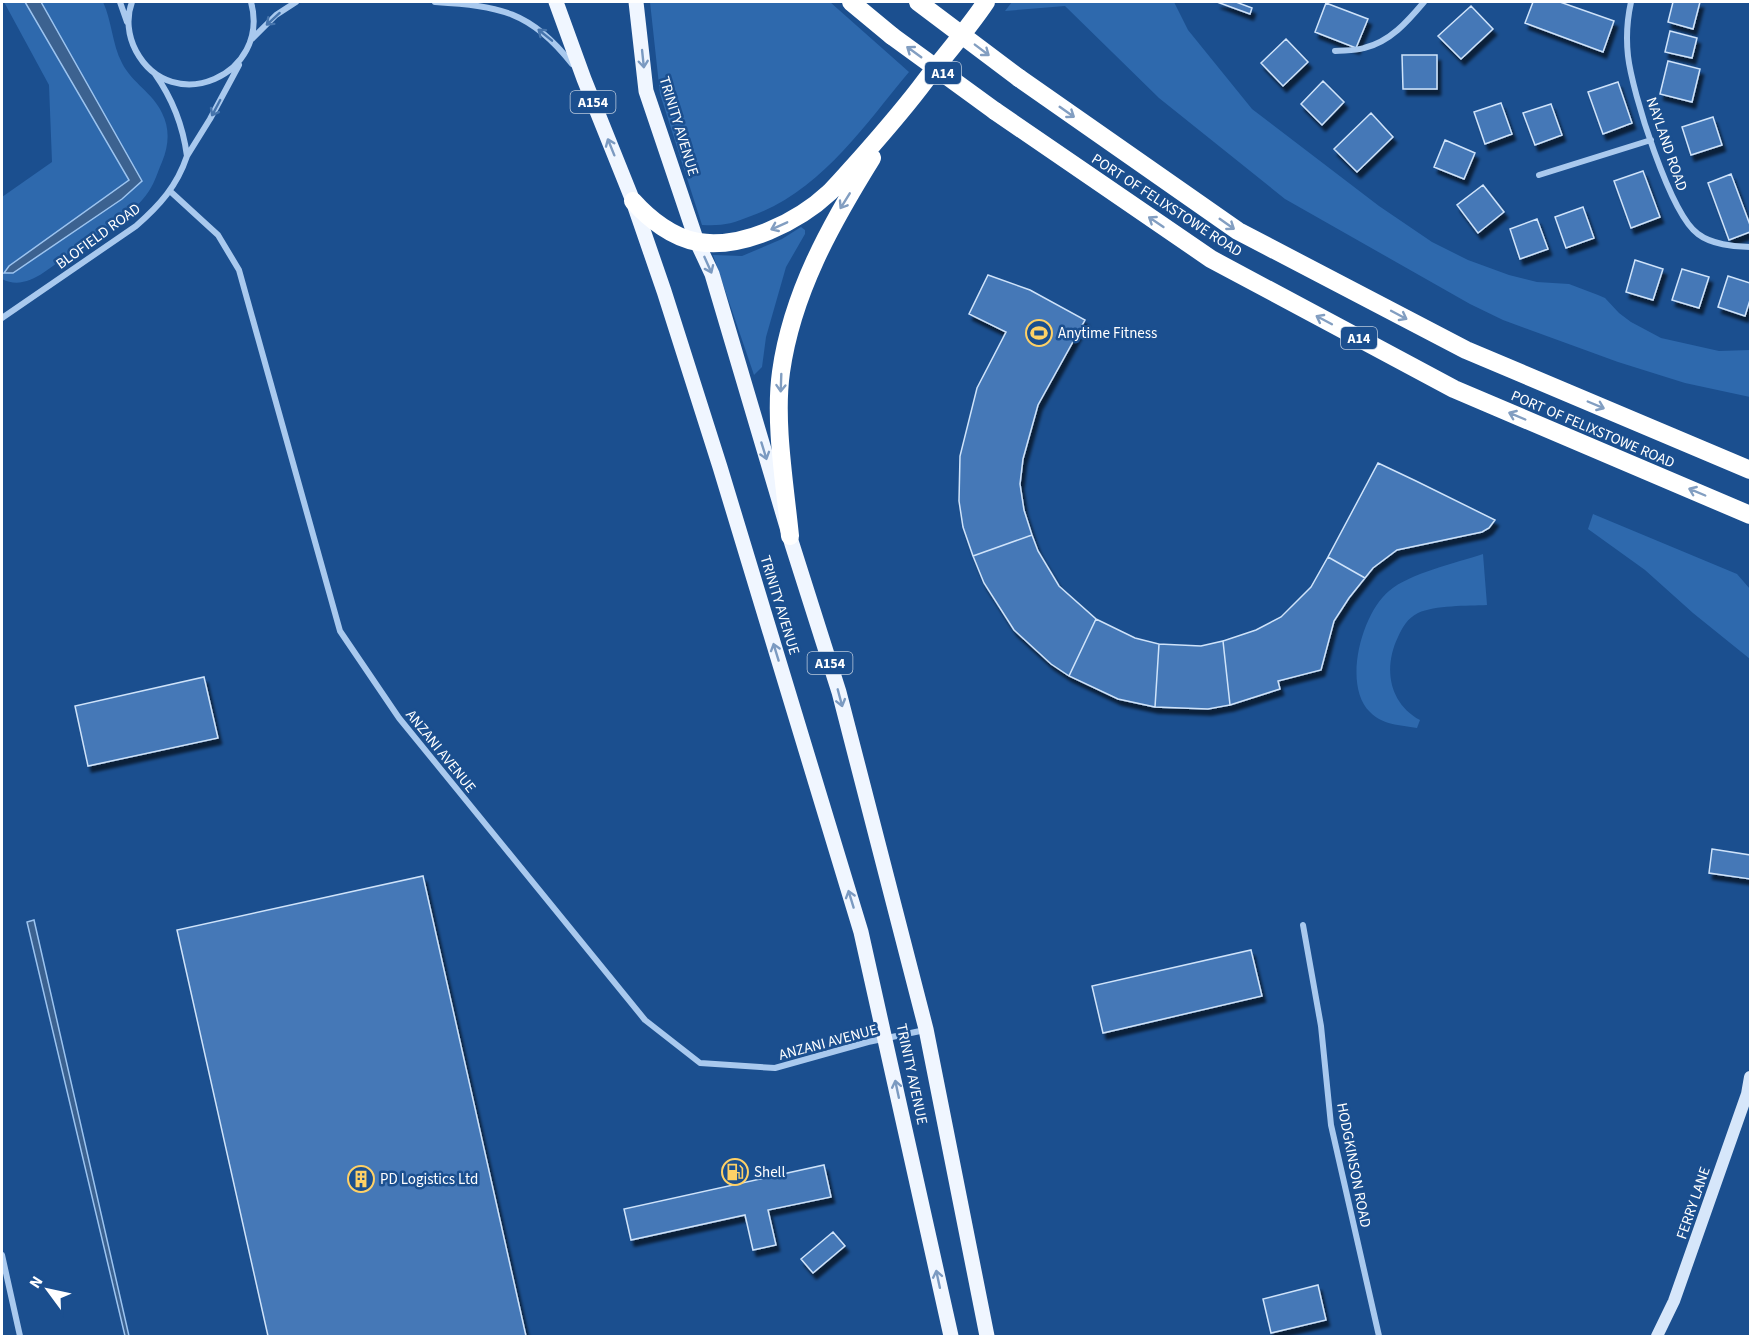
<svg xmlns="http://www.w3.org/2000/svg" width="1752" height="1338" font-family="'Source Sans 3',sans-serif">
	<defs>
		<filter id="shadow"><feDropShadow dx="3.5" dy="6" stdDeviation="1.5" flood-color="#0009"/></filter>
	</defs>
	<rect width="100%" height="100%" fill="#1b4f8f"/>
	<!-- green -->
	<path fill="#2e69ad" d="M 4,2 L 25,2 L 129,180 L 9,266 L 5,273 L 142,182 L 41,2 L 103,2 C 112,21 112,44 122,63 C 132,83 153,93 162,113 C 170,129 169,145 162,162 C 158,171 155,182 149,191 C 131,218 96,235 70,253 C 50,267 27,292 2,279 L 2,197 L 52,162 L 49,85 Z
		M 650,2 L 830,2 L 909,72 C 863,127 821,191 751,216 C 731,224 723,226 702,225 L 660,94 Z
		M 1012,2 L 1174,2 L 1188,30 L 1252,109 L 1379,206 L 1432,242 L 1468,260 L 1509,275 L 1537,282 L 1569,284 L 1598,295 L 1605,298 L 1619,313 L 1631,322 L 1661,338 L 1719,351 L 1750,350 L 1750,397 L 1685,383 L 1618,362 L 1503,320 L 1470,304 L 1285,199 L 1159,98 L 1065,6 L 1005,11 Z
		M 801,227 L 805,230 L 805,234 L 786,267 L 766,337 L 762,367 L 754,375 L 713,255 L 742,256 L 782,239 Z
		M 1593,514 L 1737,574 L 1750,589 L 1750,659 L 1693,613 L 1645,570 L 1588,529 Z
		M 1483,554 L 1487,605 C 1467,606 1435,605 1418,613 C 1407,619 1403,626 1398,637 C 1383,668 1389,703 1420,720 L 1417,728 C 1400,725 1382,725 1370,712 C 1342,685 1362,613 1389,591 C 1410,573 1456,563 1483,554 Z"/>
	<!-- water -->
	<path fill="#3c6290" stroke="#9cc4f0" stroke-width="1.5" d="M 25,2 L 41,2 L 142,181 L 122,199 L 13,273 L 4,273 L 9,266 L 129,180 Z
		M 34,920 L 129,1336 L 125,1336 L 27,922 Z"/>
	<!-- building -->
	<path fill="#4478b7" stroke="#cfe3fa" stroke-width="1.5" filter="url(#shadow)" d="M 1217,2 L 1236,2 L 1252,8 L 1250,14 Z
		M 1533,2 L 1560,2 L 1614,21 L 1603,52 L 1525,23 Z
		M 1673,2 L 1700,2 L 1693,29 L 1668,22 Z
		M 1326,3 L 1368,19 L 1356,48 L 1315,32 Z
		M 1471,6 L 1493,29 L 1461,59 L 1438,36 Z
		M 1670,31 L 1697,38 L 1692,58 L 1665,52 Z
		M 1286,39 L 1308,62 L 1283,86 L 1261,63 Z
		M 1402,55 L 1437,55 L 1437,89 L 1403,89 Z
		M 1668,61 L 1700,69 L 1692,102 L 1660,94 Z
		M 1323,81 L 1344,102 L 1322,125 L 1301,104 Z
		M 1618,82 L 1632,123 L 1603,134 L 1588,92 Z
		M 1501,103 L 1512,134 L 1485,144 L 1474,112 Z
		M 1551,104 L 1562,135 L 1535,145 L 1523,113 Z
		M 1371,113 L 1393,137 L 1357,172 L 1334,149 Z
		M 1713,117 L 1722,145 L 1691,155 L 1682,127 Z
		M 1445,140 L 1475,153 L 1464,179 L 1434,167 Z
		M 1643,171 L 1660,217 L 1631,228 L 1614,181 Z
		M 1731,174 L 1750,225 L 1750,232 L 1729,240 L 1708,183 Z
		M 1483,185 L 1504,212 L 1478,233 L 1457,205 Z
		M 1583,207 L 1594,238 L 1566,248 L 1555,217 Z
		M 1537,219 L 1548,249 L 1520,259 L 1510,229 Z
		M 1635,260 L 1663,269 L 1653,300 L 1626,292 Z
		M 1682,269 L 1709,277 L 1699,308 L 1672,300 Z
		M 988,275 L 1030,290 L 1085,320 L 1038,405 L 1023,459 L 1020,484 L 1024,510 L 1032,535 L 973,556 L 963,527 L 959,501 L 960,456 L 977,388 L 1006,332 L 969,314 Z
		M 1728,276 L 1750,283 L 1750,300 L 1745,316 L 1718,307 Z
		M 1378,463 L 1416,481 L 1495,520 L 1489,528 L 1482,532 L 1397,550 L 1373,568 L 1365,578 L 1328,557 Z
		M 1032,535 L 1038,551 L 1059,586 L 1096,619 L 1069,676 L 1051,664 L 1014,630 L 984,583 L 973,556 Z
		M 1328,557 L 1365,578 L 1349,598 L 1334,621 L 1321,670 L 1278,681 L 1280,689 L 1230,705 L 1223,641 L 1256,630 L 1281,617 L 1311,587 Z
		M 1096,619 L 1135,638 L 1159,644 L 1155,707 L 1118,699 L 1069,676 Z
		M 1223,641 L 1230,705 L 1208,709 L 1155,707 L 1159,644 L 1201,646 Z
		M 204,677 L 218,738 L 88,766 L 75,706 Z
		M 1712,849 L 1750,855 L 1750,879 L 1709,873 Z
		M 423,876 L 526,1336 L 268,1336 L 177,930 Z
		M 1251,950 L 1262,996 L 1103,1033 L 1092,986 Z
		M 824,1165 L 831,1197 L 768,1210 L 776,1245 L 753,1250 L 745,1215 L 631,1240 L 624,1209 Z
		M 833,1232 L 845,1246 L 813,1273 L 801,1259 Z
		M 1318,1285 L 1326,1320 L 1271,1333 L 1263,1299 Z"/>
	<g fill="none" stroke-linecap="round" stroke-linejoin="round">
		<!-- street -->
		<path stroke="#a9c9ee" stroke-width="6" d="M 120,2 L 127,22
			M 132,2 C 126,18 128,36 136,51 C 172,118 271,75 251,2
			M 435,2 C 499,6 531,11 572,64
			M 1631,2 C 1627,20 1626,38 1628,56 C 1632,92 1670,214 1698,234 C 1711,244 1734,247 1750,247
			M 252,39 L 276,15 L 296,2
			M 1335,51 C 1344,50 1355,51 1364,48 C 1390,42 1408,21 1424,2
			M 155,74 C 172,98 183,126 187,156 L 210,119 L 239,65
			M 1539,175 L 1651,140
			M 171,192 L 218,235 L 239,270 L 340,631 L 399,718 L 645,1020 L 700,1063 L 775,1068 L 868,1042 L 925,1030
			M 2,318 L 136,226 C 160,205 177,186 187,156
			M 1303,925 L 1321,1026 L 1331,1125 L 1379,1336
			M 2,1255 L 20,1336"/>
		<!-- secondary -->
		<path stroke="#d6e6fa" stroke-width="12" d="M 1657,1336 L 1674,1301 L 1747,1094 L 1750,1077"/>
		<!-- primary -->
		<path stroke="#f0f6ff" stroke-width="15" d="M 556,2 L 584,79 L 633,201 L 664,291 L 720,467 L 861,932 L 951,1336
			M 636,2 L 646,91 L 697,242 L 712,274 L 792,544 L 839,692 L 926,1029 L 987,1336"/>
		<!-- highway -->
		<path stroke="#fff" stroke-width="18" d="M 851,2 L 892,36
			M 1019,78 L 1238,231 L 1466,350 L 1750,470
			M 995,111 L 1211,259 L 1454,389 L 1750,515
			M 633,201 C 649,219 673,238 698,242 C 743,249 798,222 830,192 C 841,181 851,169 861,158 C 883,133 905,108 925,81 C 945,55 968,29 986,2
			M 790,536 C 785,485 774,422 781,372 C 792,293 831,224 872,158"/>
		<!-- highway-bridge -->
		<path stroke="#fff" stroke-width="18" d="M 918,2 L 1019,78
			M 892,36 L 995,111"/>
	</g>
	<!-- one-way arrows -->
	<defs><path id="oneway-shaft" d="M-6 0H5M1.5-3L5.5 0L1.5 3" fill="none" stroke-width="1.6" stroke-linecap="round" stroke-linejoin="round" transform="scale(1.5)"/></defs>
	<g stroke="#4674ac">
		<use href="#oneway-shaft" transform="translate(273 19) rotate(138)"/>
		<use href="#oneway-shaft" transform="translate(545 35) rotate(-141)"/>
		<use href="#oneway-shaft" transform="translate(216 108) rotate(118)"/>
	</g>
	<g stroke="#829ec1">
		<use href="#oneway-shaft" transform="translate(982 50) rotate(37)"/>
		<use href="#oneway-shaft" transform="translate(914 52) rotate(-144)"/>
		<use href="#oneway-shaft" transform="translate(1067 112) rotate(35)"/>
		<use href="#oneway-shaft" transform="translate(845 201) rotate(122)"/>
		<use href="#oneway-shaft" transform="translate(1156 222) rotate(-146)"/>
		<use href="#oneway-shaft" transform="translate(1227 224) rotate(35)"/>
		<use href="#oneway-shaft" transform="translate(779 226) rotate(156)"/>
		<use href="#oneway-shaft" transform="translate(1399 315) rotate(28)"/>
		<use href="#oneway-shaft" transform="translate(1324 320) rotate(-152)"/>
		<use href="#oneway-shaft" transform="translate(781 383) rotate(92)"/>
		<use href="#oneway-shaft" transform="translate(1596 405) rotate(23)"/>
		<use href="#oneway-shaft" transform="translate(1517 416) rotate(-157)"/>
		<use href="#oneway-shaft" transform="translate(1697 492) rotate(-157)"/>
	</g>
	<g stroke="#7b9ac1">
		<use href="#oneway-shaft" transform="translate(643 59) rotate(84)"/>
		<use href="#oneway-shaft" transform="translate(611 147) rotate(-112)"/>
		<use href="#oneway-shaft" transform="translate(708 265) rotate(66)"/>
		<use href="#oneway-shaft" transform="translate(764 451) rotate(73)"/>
		<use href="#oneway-shaft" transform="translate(776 652) rotate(-107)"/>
		<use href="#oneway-shaft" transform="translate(840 698) rotate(75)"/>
		<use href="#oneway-shaft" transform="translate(851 899) rotate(-107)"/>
		<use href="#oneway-shaft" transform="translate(897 1089) rotate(-102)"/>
		<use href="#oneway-shaft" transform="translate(938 1279) rotate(-102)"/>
	</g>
	<!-- icons -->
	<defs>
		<symbol id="stadium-ring" viewBox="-11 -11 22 22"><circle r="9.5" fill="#1b4f8f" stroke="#ffd166" stroke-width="1.5"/><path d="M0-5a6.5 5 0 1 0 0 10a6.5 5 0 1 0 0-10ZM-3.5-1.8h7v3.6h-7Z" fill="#ffd166"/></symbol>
		<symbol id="fuel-ring" viewBox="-11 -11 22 22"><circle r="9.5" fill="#1b4f8f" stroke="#ffd166" stroke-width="1.5"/><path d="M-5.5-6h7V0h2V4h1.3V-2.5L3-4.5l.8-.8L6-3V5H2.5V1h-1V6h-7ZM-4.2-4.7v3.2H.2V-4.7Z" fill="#ffd166"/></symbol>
		<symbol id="building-ring" viewBox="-11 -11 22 22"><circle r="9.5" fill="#1b4f8f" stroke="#ffd166" stroke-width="1.5"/><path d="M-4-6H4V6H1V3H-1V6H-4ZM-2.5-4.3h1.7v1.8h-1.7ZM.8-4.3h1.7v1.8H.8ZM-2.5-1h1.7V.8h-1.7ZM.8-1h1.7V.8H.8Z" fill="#ffd166"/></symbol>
	</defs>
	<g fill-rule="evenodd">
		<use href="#stadium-ring" x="1024" y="318" width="30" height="30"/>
		<use href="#fuel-ring" x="720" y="1157" width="30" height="30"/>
		<use href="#building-ring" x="346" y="1164" width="30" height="30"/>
	</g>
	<g text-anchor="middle" stroke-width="5" stroke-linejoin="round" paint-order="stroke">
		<!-- shield labels -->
		<g fill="#1b4f8f" stroke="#bbcadd" stroke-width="1.5">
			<rect x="925" y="62" width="36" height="22" rx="4.5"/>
			<rect x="570.5" y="91" width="45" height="22" rx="4.5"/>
			<rect x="1341" y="327" width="36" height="22" rx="4.5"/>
			<rect x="807.5" y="652" width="45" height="22" rx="4.5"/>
		</g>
		<g font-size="14" font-weight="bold" fill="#fff">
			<text x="943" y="78">A14</text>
			<text x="593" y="107">A154</text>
			<text x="1359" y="343">A14</text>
			<text x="830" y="668">A154</text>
		</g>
		<!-- street labels -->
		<g font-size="15" fill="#fff" stroke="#1b4f8f">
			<text transform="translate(679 126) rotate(73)" y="5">TRINITY AVENUE</text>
			<text transform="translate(1667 144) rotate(71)" y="5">NAYLAND ROAD</text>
			<text transform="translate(1167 205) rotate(33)" y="5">PORT OF FELIXSTOWE ROAD</text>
			<text transform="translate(98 236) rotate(-36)" y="5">BLOFIELD ROAD</text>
			<text transform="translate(1593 429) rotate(23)" y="5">PORT OF FELIXSTOWE ROAD</text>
			<text transform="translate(780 605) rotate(73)" y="5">TRINITY AVENUE</text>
			<text transform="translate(441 751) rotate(51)" y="5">ANZANI AVENUE</text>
			<text transform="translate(828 1042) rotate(-15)" y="5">ANZANI AVENUE</text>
			<text transform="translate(912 1074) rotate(78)" y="5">TRINITY AVENUE</text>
			<text transform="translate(1354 1165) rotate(79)" y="5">HODGKINSON ROAD</text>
			<text transform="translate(1693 1203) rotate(-71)" y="5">FERRY LANE</text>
		</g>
		<!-- poi labels -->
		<g font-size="15" fill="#fff" stroke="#1b4f8f" text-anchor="start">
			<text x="1058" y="338">Anytime Fitness</text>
			<text x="754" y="1177">Shell</text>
			<text x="380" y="1184">PD Logistics Ltd</text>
		</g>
	</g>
	<!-- border -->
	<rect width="1752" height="1338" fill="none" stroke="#ffffff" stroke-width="6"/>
	<!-- north arrow -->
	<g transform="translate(48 1290) rotate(303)" stroke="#1b4f8f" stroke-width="4.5" paint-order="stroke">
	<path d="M0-4.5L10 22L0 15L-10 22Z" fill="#ffffff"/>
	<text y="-9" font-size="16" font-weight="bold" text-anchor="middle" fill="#ffffff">N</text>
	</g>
</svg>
